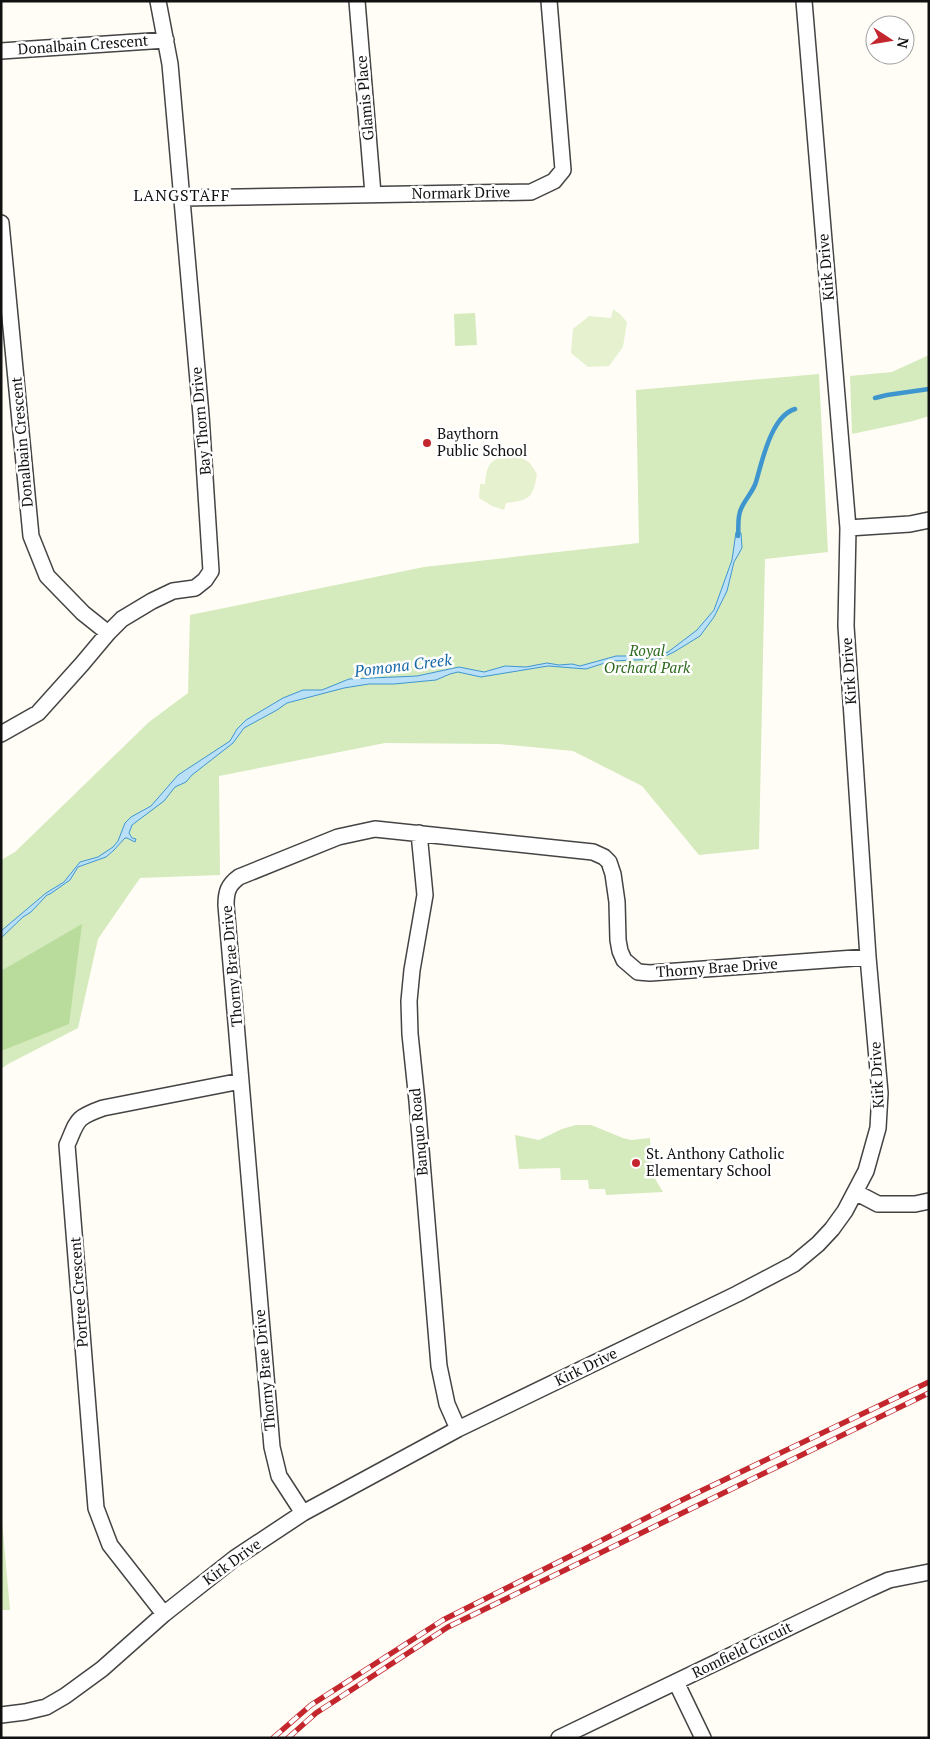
<svg xmlns="http://www.w3.org/2000/svg" width="930" height="1739" font-family="'PT Serif',serif">
	<rect width="100%" height="100%" fill="#fffdf5"/>
	<!-- green -->
	<path fill="#d5ebbd" d="M 475,313 L 477,345 L 455,346 L 454,314 Z
		M 929,355 L 929,416 L 913,421 L 852,434 L 850,376 L 892,372 Z
		M 819,374 L 828,552 L 765,559 L 759,849 L 699,855 L 642,786 L 573,751 L 499,744 L 385,743 L 219,776 L 220,875 L 140,878 L 98,939 L 78,1028 L 8,1064 L 1,1069 L 1,860 L 15,852 L 149,722 L 188,693 L 190,615 L 424,567 L 639,543 L 636,390 Z
		M 576,1125 L 591,1125 L 623,1138 L 631,1140 L 650,1138 L 652,1174 L 663,1192 L 606,1195 L 605,1189 L 589,1189 L 588,1180 L 561,1180 L 560,1168 L 519,1169 L 515,1135 L 539,1140 L 562,1129 Z
		M 1,1510 L 10,1610 L 1,1610 Z"/>
	<!-- forest -->
	<path fill="#b9dc9c" d="M 82,924 L 69,1024 L 1,1051 L 1,971 Z"/>
	<!-- pitch -->
	<path fill="#e6f2cf" d="M 613,309 L 620,314 L 627,322 L 623,347 L 609,366 L 588,367 L 571,353 L 573,329 L 589,316 L 611,318 Z
		M 516,454 L 530,463 L 537,474 C 533,498 530,500 506,503 L 504,510 L 492,506 L 479,498 L 480,484 L 485,484 C 487,460 493,458 516,454 Z"/>
	<!-- water -->
	<path fill="#b9e0f7" stroke="#3f96cf" d="M 738,531 L 741,533 L 742,548 L 734,562 L 727,591 L 714,617 L 700,636 L 674,652 L 659,659 L 611,661 L 586,669 L 548,666 L 481,677 L 458,672 L 450,674 L 436,680 L 394,684 L 369,684 L 344,688 L 287,703 L 277,710 L 244,728 L 233,743 L 192,775 L 186,782 L 175,787 L 164,801 L 132,825 L 129,833 L 132,838 L 136,839 L 135,842 L 127,838 L 125,838 L 114,850 L 106,857 L 78,867 L 70,880 L 50,894 L 47,895 L 31,912 L 23,917 L 1,938 L 1,931 L 46,893 L 64,882 L 80,862 L 98,857 L 113,847 L 118,841 L 125,823 L 131,817 L 151,806 L 178,775 L 230,741 L 237,729 L 246,720 L 283,698 L 303,690 L 322,690 L 349,679 L 417,676 L 459,667 L 484,672 L 505,666 L 526,667 L 547,663 L 559,665 L 572,664 L 580,666 L 616,656 L 645,656 L 659,655 L 668,652 L 697,630 L 714,610 L 732,560 L 736,532 Z"/>
	<g fill="none" stroke-linecap="round" stroke-linejoin="round">
		<!-- stream -->
		<path stroke="#3f96cf" stroke-width="4.5" d="M 875,398 L 887,395 L 929,389
			M 738,536 C 739,527 737,517 741,509 C 745,499 753,492 756,482 C 762,462 771,416 795,409"/>
		<defs>
			<path id="street" d="M 357,1 L 373,194
				M 1,51 L 166,40
				M 182,198 L 531,192 L 554,181 L 563,170 L 549,1
				M 1,223 L 31,536 L 47,576 L 83,613 L 108,633
				M 848,528 L 910,524 L 929,520
				M 1,734 L 38,713 L 82,664 L 108,633 L 122,619 L 152,601 L 173,591 L 195,588 L 205,580 L 211,571 L 201,415 L 170,64 L 158,1
				M 419,833 L 425,895 L 412,970 L 409,1001 L 410,1034 L 417,1101 L 439,1366 L 447,1404 L 458,1429
				M 855,1192 L 878,1204 L 915,1204 L 929,1201
				M 303,1513 L 279,1476 L 272,1447 L 226,905 C 226,892 228,885 239,877 L 338,837 L 375,829 L 593,852 L 604,857 L 609,862 L 613,874 L 617,902 L 618,940 L 620,951 L 624,960 L 638,972 L 650,973 L 868,957
				M 164,1614 L 110,1545 L 96,1508 L 67,1145 C 78,1120 75,1118 103,1108 L 241,1081
				M 676,1682 L 703,1738
				M 1,1715 L 25,1712 L 46,1707 L 65,1696 L 102,1669 L 164,1614 L 235,1558 L 303,1513 L 458,1429 L 737,1294 L 794,1264 L 818,1244 L 832,1229 L 845,1211 L 866,1171 L 878,1128 L 880,1093 L 868,957 L 846,626 L 848,528 L 804,1
				M 559,1738 L 869,1589 L 889,1580 L 929,1572"/>
		</defs>
		<!-- street casing -->
		<use href="#street" stroke="#444" stroke-width="18"/>
		<!-- street -->
		<use href="#street" stroke="#fff" stroke-width="15"/>
		<defs>
			<path id="rail" d="M 273,1738 L 311,1705 L 443,1620 L 680,1501 L 929,1382
				M 288,1738 L 316,1713 L 448,1627 L 929,1393"/>
		</defs>
		<!-- rail casing -->
		<use href="#rail" stroke="#c4262e" stroke-width="5.5"/>
		<!-- rail -->
		<use href="#rail" stroke="#fff" stroke-width="4" stroke-dasharray="11" stroke-linecap="butt"/>
	</g>
	<!-- markers -->
	<g fill="#c4262e" stroke="#fff" stroke-width="2">
		<circle cx="427" cy="443" r="5"/>
		<circle cx="636" cy="1163" r="5"/>
	</g>
	<g text-anchor="middle" stroke-width="5" stroke-linejoin="round" paint-order="stroke">
		<!-- street labels -->
		<g font-size="15" fill="#111" stroke="#fff">
			<text transform="translate(83 45) rotate(-4)" y="5">Donalbain Crescent</text>
			<text transform="translate(365 98) rotate(-95)" y="5">Glamis Place</text>
			<text transform="translate(461 193) rotate(-1)" y="5">Normark Drive</text>
			<text transform="translate(826 267) rotate(-95)" y="5">Kirk Drive</text>
			<text transform="translate(201 421) rotate(-95)" y="5">Bay Thorn Drive</text>
			<text transform="translate(22 442) rotate(-95)" y="5">Donalbain Crescent</text>
			<text transform="translate(849 671) rotate(-94)" y="5">Kirk Drive</text>
			<text transform="translate(232 966) rotate(-95)" y="5">Thorny Brae Drive</text>
			<text transform="translate(717 968) rotate(-4)" y="5">Thorny Brae Drive</text>
			<text transform="translate(877 1075) rotate(-93)" y="5">Kirk Drive</text>
			<text transform="translate(419 1132) rotate(-95)" y="5">Banquo Road</text>
			<text transform="translate(79 1292) rotate(-94)" y="5">Portree Crescent</text>
			<text transform="translate(586 1367) rotate(-26)" y="5">Kirk Drive</text>
			<text transform="translate(265 1370) rotate(-95)" y="5">Thorny Brae Drive</text>
			<text transform="translate(232 1562) rotate(-36)" y="5">Kirk Drive</text>
			<text transform="translate(742 1650) rotate(-26)" y="5">Romfield Circuit</text>
		</g>
		<!-- poi labels -->
		<g font-size="15" fill="#111" stroke="#fff" text-anchor="start">
			<text x="437" y="439">Baythorn<tspan x="437" dy="17">Public School</tspan></text>
			<text x="646" y="1159">St. Anthony Catholic<tspan x="646" dy="17">Elementary School</tspan></text>
		</g>
		<!-- park labels -->
		<g font-size="15" font-style="italic" fill="#2f6b1f" stroke="#fff">
			<text x="647" y="656">Royal<tspan x="647" dy="17">Orchard Park</tspan></text>
		</g>
		<!-- neighbourhood labels -->
		<g font-size="16" letter-spacing="1" fill="#111" stroke="#fff">
			<text x="182" y="201">LANGSTAFF</text>
		</g>
		<!-- water labels -->
		<g font-size="16" font-style="italic" fill="#1768a6" stroke="#fff">
			<text transform="translate(403 665) rotate(-7)" y="6">Pomona Creek</text>
		</g>
	</g>
	<!-- border -->
	<rect width="930" height="1739" fill="none" stroke="#111111" stroke-width="5"/>
	<!-- north arrow -->
	<g transform="translate(890 40) rotate(102)"><circle r="24" fill="#ffffff" stroke="#a0a0a0"/>
	<path d="M0-4L9 19L0 12L-9 19Z" fill="#c4262e"/>
	<text y="-8" font-size="14" font-weight="bold" text-anchor="middle" fill="#111111">N</text>
	</g>
</svg>
